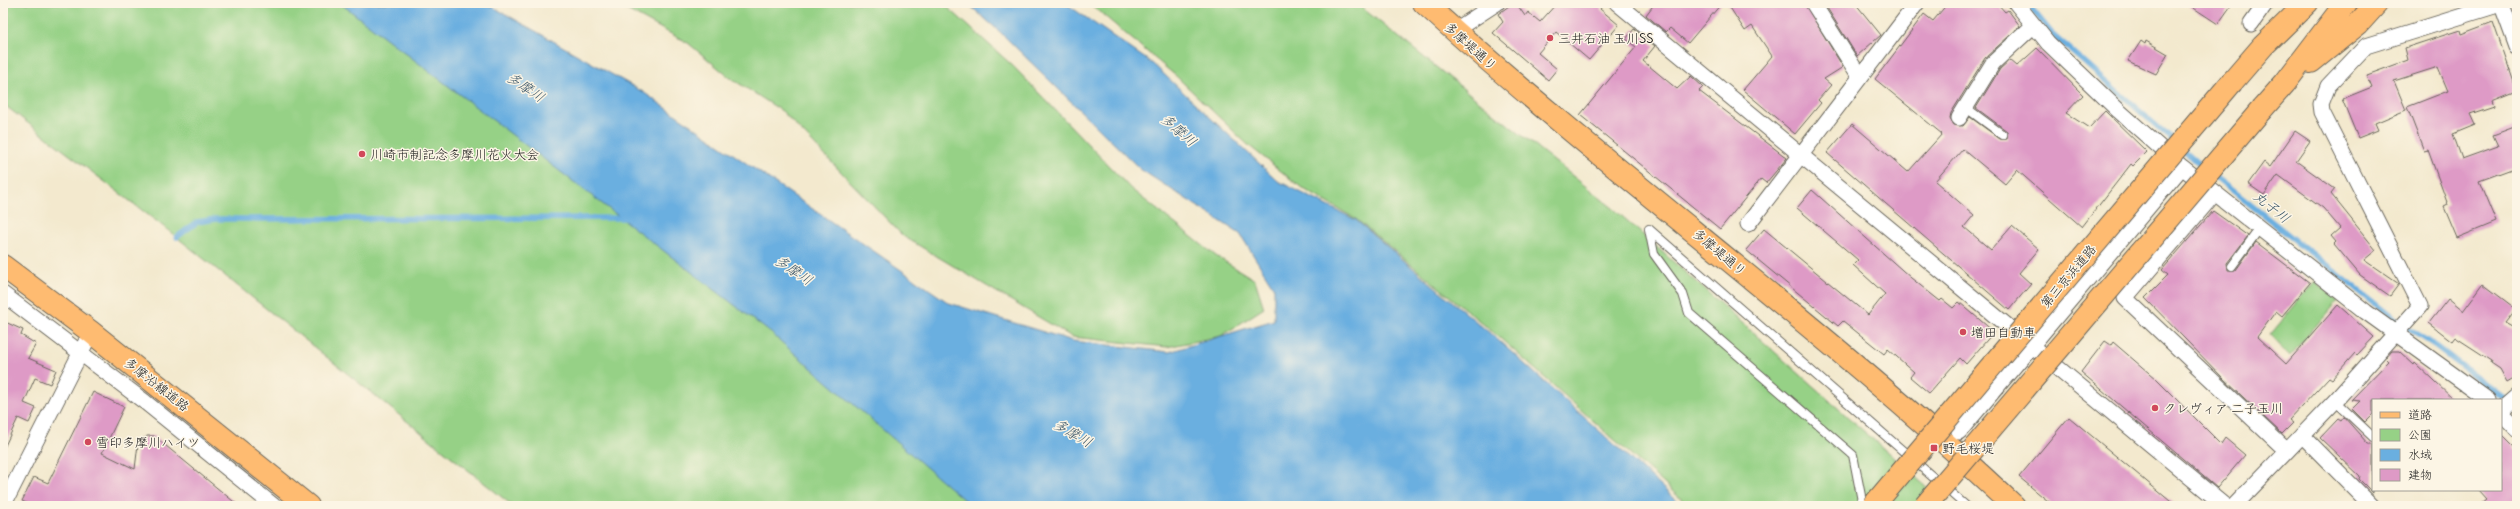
<svg xmlns="http://www.w3.org/2000/svg" width="2520" height="509" font-family="Delius,'Klee One',sans-serif">
	<rect width="100%" height="100%" fill="#fcf5e5"/>
	<filter id="ink" filterUnits="userSpaceOnUse"><feTurbulence type="fractalNoise" baseFrequency=".025" numOctaves="2"/><feDisplacementMap in="SourceGraphic" scale="8" xChannelSelector="R" yChannelSelector="G"/><feConvolveMatrix kernelMatrix="1 2 1 2 8 2 1 2 1" color-interpolation-filters="sRGB"/></filter>
	<filter id="wash" filterUnits="userSpaceOnUse"><feTurbulence type="fractalNoise" baseFrequency=".012" numOctaves="4" result="noise"/><feDisplacementMap in="SourceGraphic" scale="16" xChannelSelector="R" yChannelSelector="G"/><feGaussianBlur stdDeviation="0.9" result="paint"/><feColorMatrix in="noise" values="0 0 0 0 0 0 0 0 0 0 0 0 0 0 0 0 0 1.4 0 .05"/><feComposite in="paint" operator="in"/></filter>
	<g filter="url(#wash)">
		<rect width="100%" height="100%" fill="#f3e9ce"/>
		<!-- green -->
		<path fill="#96d186" stroke="#597651" d="M 3,3 L 342,3 L 770,330 L 973,506 L 513,506 L 164,227 L 3,104 Z
			M 614,3 L 943,3 L 1013,66 L 1131,189 L 1216,256 L 1255,280 L 1264,308 L 1221,336 L 1167,347 L 1072,337 L 903,236 L 782,111 L 729,77 L 688,43 Z
			M 1089,3 L 1356,3 L 1614,209 L 1948,506 L 1689,506 L 1500,338 L 1356,219 L 1302,188 L 1247,144 L 1176,76 Z
			M 2315,281 L 2338,300 L 2290,356 L 2270,335 Z"/>
		<!-- water -->
		<path fill="#6aafe0" stroke="#43667e" d="M 340,3 L 486,3 L 643,92 L 949,303 L 1073,341 L 1169,352 L 1274,320 L 1274,288 L 1240,234 L 1140,169 L 1000,32 L 967,3 L 1065,3 L 1153,64 L 1278,181 L 1356,220 L 1498,340 L 1683,506 L 971,506 L 771,333 Z"/>
		<g fill="none" stroke-linecap="round" stroke-linejoin="round">
			<!-- stream -->
			<path stroke="#6aafe0" stroke-width="5.5" d="M 2027,3 L 2054,36 L 2175,142
				M 2182,148 L 2205,169
				M 2212,174 L 2393,318 L 2436,346 L 2509,402 L 2517,411
				M 177,237 L 197,222 L 216,219 L 628,218"/>
		</g>
		<g id="blocks">
			<!-- building -->
			<path fill="#de9ac6" d="M 1513,3 L 1516,3 L 1525,16 L 1528,12 L 1540,22 L 1557,3 L 1605,3 L 1600,9 L 1619,25 L 1589,60 L 1556,32 L 1538,53 L 1557,69 L 1548,80 L 1493,33 L 1503,22 L 1498,14 Z
				M 1655,3 L 1722,3 L 1688,43 L 1670,28 L 1666,32 L 1646,15 Z
				M 1727,3 L 1804,3 L 1843,67 L 1824,79 L 1831,85 L 1818,100 L 1821,103 L 1795,134 L 1743,90 L 1772,56 L 1752,26 L 1745,31 Z
				M 1824,3 L 1855,3 L 1881,35 L 1857,56 Z
				M 1948,3 L 1997,3 L 2005,12 L 2008,10 L 2020,26 L 1985,58 L 1951,113 L 1950,118 L 1954,125 L 1963,126 L 1970,117 L 2000,139 L 2007,139 L 2007,131 L 1976,108 L 2000,69 L 2010,60 L 2017,66 L 2037,48 L 2083,95 L 2066,113 L 2089,128 L 2105,111 L 2147,152 L 2133,166 L 2131,164 L 2082,227 L 2017,170 L 2005,184 L 1963,149 L 1935,181 L 1974,215 L 1964,227 L 1991,250 L 2012,226 L 2039,249 L 2019,273 L 2031,284 L 2009,310 L 1827,153 L 1852,124 L 1908,172 L 1942,134 L 1875,79 L 1924,14 L 1933,21 Z
				M 2186,3 L 2233,3 L 2218,24 Z
				M 2493,22 L 2517,91 L 2492,101 L 2494,106 L 2470,114 L 2475,125 L 2453,134 L 2462,159 L 2498,146 L 2493,135 L 2517,126 L 2517,167 L 2479,181 L 2496,222 L 2457,238 L 2444,207 L 2448,205 L 2428,150 L 2424,151 L 2407,107 L 2448,91 L 2438,67 L 2394,81 L 2406,110 L 2375,123 L 2378,130 L 2358,138 L 2342,99 L 2372,87 L 2367,75 L 2408,60 L 2405,48 L 2460,30 L 2461,34 Z
				M 1634,29 L 1655,46 L 1643,61 L 1677,89 L 1691,76 L 1703,87 L 1699,91 L 1787,158 L 1766,183 L 1761,179 L 1720,229 L 1580,115 L 1636,47 L 1626,39 Z
				M 2141,41 L 2145,44 L 2146,41 L 2168,54 L 2156,74 L 2128,61 Z
				M 2295,131 L 2310,141 L 2296,161 L 2335,189 L 2331,194 L 2376,250 L 2364,260 L 2399,284 L 2390,296 L 2360,275 L 2334,244 L 2336,242 L 2331,236 L 2340,228 L 2323,208 L 2278,175 L 2264,195 L 2248,184 L 2264,162 L 2270,167 Z
				M 1812,190 L 1911,278 L 1940,301 L 1942,299 L 1953,308 L 1959,302 L 1994,332 L 1966,364 L 1960,358 L 1929,393 L 1910,377 L 1914,372 L 1888,349 L 1884,354 L 1843,321 L 1838,326 L 1746,250 L 1764,229 L 1868,315 L 1885,294 L 1853,265 L 1858,260 L 1797,208 Z
				M 2213,211 L 2248,236 L 2227,263 L 2228,270 L 2236,270 L 2256,242 L 2310,283 L 2282,316 L 2276,311 L 2257,337 L 2286,364 L 2338,305 L 2374,337 L 2357,355 L 2355,353 L 2332,379 L 2329,377 L 2289,420 L 2293,423 L 2282,434 L 2224,379 L 2145,298 L 2168,275 L 2162,270 Z
				M 2483,284 L 2516,309 L 2505,323 L 2517,330 L 2517,376 L 2507,382 L 2500,369 L 2491,363 L 2492,361 L 2455,337 L 2452,341 L 2429,323 L 2448,299 L 2463,311 Z
				M 3,321 L 23,330 L 21,335 L 36,344 L 28,358 L 56,370 L 50,384 L 35,378 L 24,403 L 36,408 L 29,423 L 18,418 L 3,450 Z
				M 2105,341 L 2111,345 L 2113,342 L 2156,379 L 2221,444 L 2225,438 L 2245,455 L 2217,488 L 2081,372 Z
				M 2392,351 L 2399,351 L 2414,365 L 2415,363 L 2454,400 L 2373,400 L 2373,414 L 2365,422 L 2352,409 L 2360,401 L 2351,400 L 2389,361 L 2386,358 Z
				M 93,392 L 124,407 L 102,453 L 135,469 L 138,444 L 147,436 L 154,436 L 239,506 L 33,506 L 22,501 L 34,477 L 48,483 Z
				M 2069,417 L 2176,506 L 2054,506 L 2019,477 Z
				M 2344,417 L 2368,444 L 2373,444 L 2373,493 L 2359,479 L 2360,476 L 2320,438 L 2338,419 L 2341,421 Z
				M 2501,434 L 2517,450 L 2517,506 L 2477,506 L 2486,499 L 2478,490 L 2501,490 Z"/>
		</g>
	</g>
	<g filter="url(#ink)">
		<use href="#blocks" fill-opacity="0" stroke="#67645a" stroke-width="1"/>
		<g fill="none" stroke-linecap="round" stroke-linejoin="round">
			<defs>
				<path id="lane" d="M 1965,107 L 2003,135
					M 1649,229 L 1966,506
					M 1649,229 L 1654,254 L 1683,294 L 1689,313 L 1853,455 L 1862,501
					M 2232,266 L 2260,228
					M 2335,401 L 2373,437"/>
				<path id="street" d="M 1617,3 L 2225,506
					M 1813,3 L 1860,77
					M 2016,3 L 2048,43 L 2119,111 L 2182,167 L 2366,312 L 2488,400
					M 2501,3 L 2517,47
					M 2251,24 L 2266,3
					M 1454,31 L 1497,3
					M 1959,118 L 1993,63 L 2034,25
					M 2215,193 L 2125,298 L 2287,451
					M 1748,224 L 1917,3
					M 3,294 L 145,402 L 274,506
					M 2501,409 L 2517,395
					M 2501,413 L 2517,429
					M 1959,432 L 2182,167
					M 2302,435 L 2372,506
					M 3,506 L 91,332
					M 2234,506 L 2335,401 L 2420,306 L 2322,112 L 2321,104 L 2328,86 L 2366,46 L 2504,3"/>
				<path id="primary" d="M 1424,3 C 1615,177 1826,328 2014,506
					M 3,266 L 91,332 L 308,506"/>
				<path id="highway" d="M 2311,62 L 2358,24 L 2377,3
					M 2232,82 L 2263,46 L 2307,3
					M 2262,109 L 2285,83 L 2346,3"/>
			</defs>
			<!-- lane casing -->
			<use href="#lane" stroke="#67645a" stroke-width="10"/>
			<!-- street casing -->
			<use href="#street" stroke="#67645a" stroke-width="17"/>
			<!-- primary casing -->
			<use href="#primary" stroke="#67645a" stroke-width="24"/>
			<!-- highway casing -->
			<use href="#highway" stroke="#67645a" stroke-width="24"/>
			<!-- lane -->
			<use href="#lane" stroke="#fff" stroke-width="8"/>
			<!-- street -->
			<use href="#street" stroke="#fff" stroke-width="15"/>
			<!-- primary -->
			<use href="#primary" stroke="#febb71" stroke-width="22"/>
			<!-- highway -->
			<use href="#highway" stroke="#febb71" stroke-width="22"/>
			<defs>
				<path id="highway-bridge" d="M 1873,506 L 2232,82
					M 1925,506 L 2262,109"/>
			</defs>
			<!-- highway-bridge casing -->
			<use href="#highway-bridge" stroke="#67645a" stroke-width="24" stroke-linecap="butt"/>
			<!-- highway-bridge -->
			<use href="#highway-bridge" stroke="#febb71" stroke-width="22"/>
		</g>
	</g>
	<!-- markers -->
	<g fill="#d1495b" stroke="#fcf5e5" stroke-width="1.5">
		<circle cx="1550" cy="38" r="4"/>
		<circle cx="362" cy="154" r="4"/>
		<circle cx="1963" cy="332" r="4"/>
		<circle cx="2155" cy="408" r="4"/>
		<circle cx="88" cy="442" r="4"/>
		<rect x="1930" y="444" width="8" height="8" rx="2"/>
	</g>
	<g text-anchor="middle" stroke-width="3" stroke-linejoin="round" paint-order="stroke">
		<!-- poi labels -->
		<g font-size="13" fill="#1c1c1c" stroke="#fcf5e5" text-anchor="start">
			<text x="1558" y="43">三井石油 玉川SS</text>
			<text x="370" y="159">川崎市制記念多摩川花火大会</text>
			<text x="1971" y="337">増田自動車</text>
			<text x="2163" y="413">クレヴィア 二子玉川</text>
			<text x="96" y="447">雪印多摩川ハイツ</text>
			<text x="1942" y="453">野毛桜堤</text>
		</g>
		<!-- street labels -->
		<g font-size="13" fill="#1c1c1c" stroke="#fcf5e5">
			<text transform="translate(1471 46) rotate(42)" y="5">多摩堤通り</text>
			<text transform="translate(1720 252) rotate(40)" y="5">多摩堤通り</text>
			<text transform="translate(2068 276) rotate(-50)" y="5">第三京浜道路</text>
			<text transform="translate(157 384) rotate(38)" y="5">多摩沿線道路</text>
		</g>
		<!-- water labels -->
		<g font-size="14" font-style="italic" fill="#3b576a" stroke="#fcf5e5">
			<text transform="translate(526 87) rotate(34)" y="5">多摩川</text>
			<text transform="translate(1179 130) rotate(41)" y="5">多摩川</text>
			<text transform="translate(2272 207) rotate(39)" y="5">丸子川</text>
			<text transform="translate(794 270) rotate(34)" y="5">多摩川</text>
			<text transform="translate(1073 433) rotate(30)" y="5">多摩川</text>
		</g>
	</g>
	<!-- margin -->
	<rect width="2520" height="509" fill="none" stroke="#fcf5e5" stroke-width="16"/>
	<!-- legend -->
	<rect x="2372" y="399" width="130" height="92" fill="#fcf5e5" stroke="#a29e95"/>
	<rect x="2380" y="412" width="20" height="6" fill="#febb71" stroke="#a29e95"/>
	<text x="2408" y="419" font-size="12" fill="#1c1c1c">道路</text>
	<rect x="2380" y="429" width="20" height="12" fill="#96d186" stroke="#a29e95"/>
	<text x="2408" y="439" font-size="12" fill="#1c1c1c">公園</text>
	<rect x="2380" y="449" width="20" height="12" fill="#6aafe0" stroke="#a29e95"/>
	<text x="2408" y="459" font-size="12" fill="#1c1c1c">水域</text>
	<rect x="2380" y="469" width="20" height="12" fill="#de9ac6" stroke="#a29e95"/>
	<text x="2408" y="479" font-size="12" fill="#1c1c1c">建物</text>
</svg>
